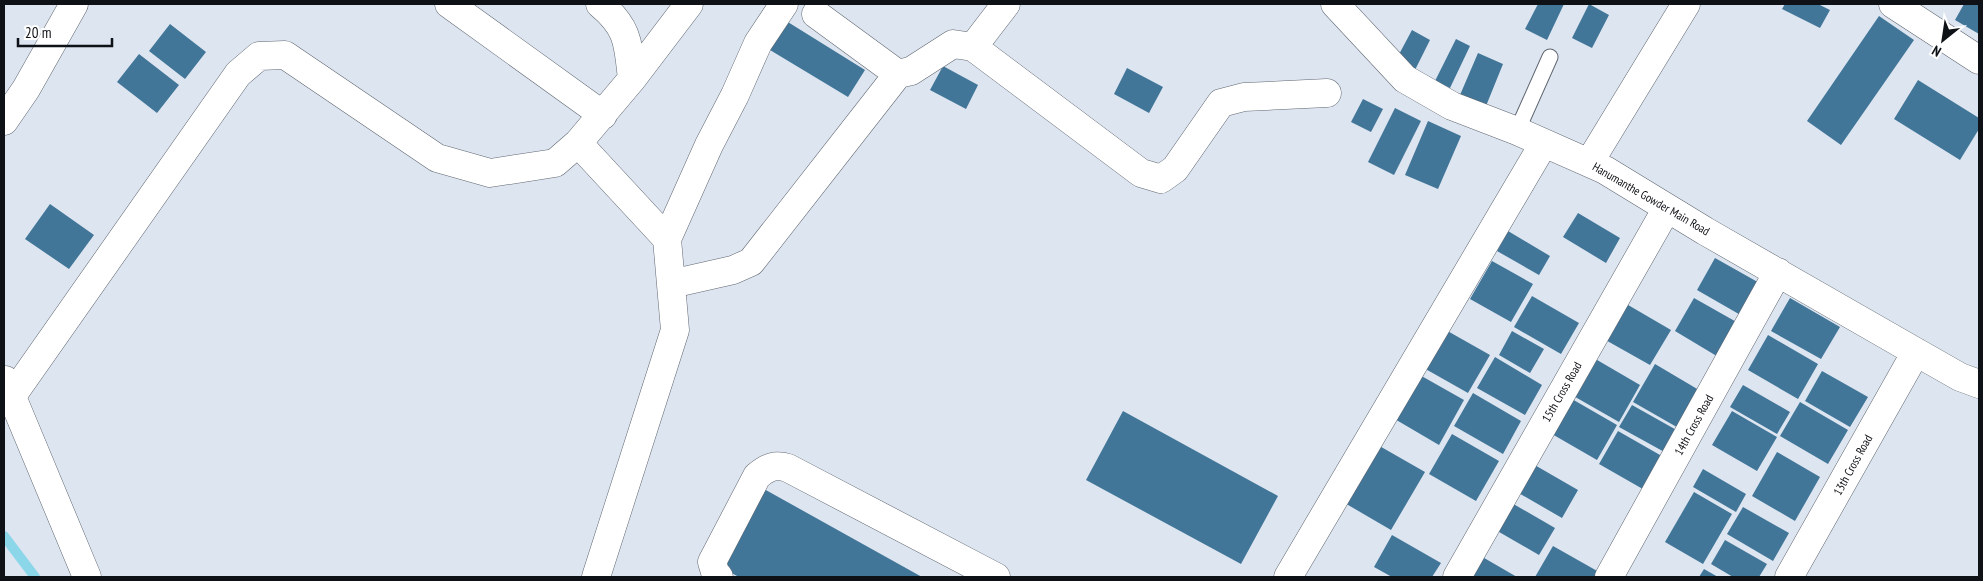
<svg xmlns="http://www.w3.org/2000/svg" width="1983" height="581" font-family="'PT Sans Narrow',sans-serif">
	<rect width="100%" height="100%" fill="#dde5f0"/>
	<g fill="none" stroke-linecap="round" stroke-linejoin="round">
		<!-- stream -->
		<path stroke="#8cd6ea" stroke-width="10" d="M 4,536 L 35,577"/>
	</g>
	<!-- building -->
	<path fill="#417698" d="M 1538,4 L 1564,4 L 1547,40 L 1525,29 Z
		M 1589,4 L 1609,15 L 1592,48 L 1572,38 Z
		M 1785,4 L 1818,4 L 1830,10 L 1820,28 L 1782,9 Z
		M 1964,4 L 1979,4 L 1979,34 L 1955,20 Z
		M 1879,16 L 1914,40 L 1841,145 L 1807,121 Z
		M 783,19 L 865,70 L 848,97 L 765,47 Z
		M 170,24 L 206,52 L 185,79 L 149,51 Z
		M 1412,30 L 1430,40 L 1415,70 L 1396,60 Z
		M 1456,39 L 1470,46 L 1450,88 L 1435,81 Z
		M 1478,53 L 1503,64 L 1486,106 L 1460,95 Z
		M 139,54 L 179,85 L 157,113 L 117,82 Z
		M 943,66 L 978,85 L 966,109 L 930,90 Z
		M 1127,68 L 1163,87 L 1149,113 L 1114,94 Z
		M 1918,80 L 1979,118 L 1979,129 L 1960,160 L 1894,119 Z
		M 1363,99 L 1383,109 L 1371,132 L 1351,122 Z
		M 1395,108 L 1421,121 L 1394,175 L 1368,162 Z
		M 1428,121 L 1461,136 L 1438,189 L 1405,175 Z
		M 50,204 L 94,235 L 69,269 L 25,239 Z
		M 1578,213 L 1620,238 L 1606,263 L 1563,237 Z
		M 1508,231 L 1550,256 L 1539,275 L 1497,251 Z
		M 1715,258 L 1763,285 L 1744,317 L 1697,290 Z
		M 1492,261 L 1533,284 L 1511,322 L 1470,299 Z
		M 1532,296 L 1579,323 L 1561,354 L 1514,327 Z
		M 1694,298 L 1740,324 L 1720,358 L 1675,331 Z
		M 1790,298 L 1840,327 L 1821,359 L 1771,331 Z
		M 1623,302 L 1671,330 L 1650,365 L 1602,338 Z
		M 1444,329 L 1490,355 L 1468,393 L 1422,367 Z
		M 1512,331 L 1544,349 L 1530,373 L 1499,355 Z
		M 1768,335 L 1818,364 L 1798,399 L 1748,370 Z
		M 1495,357 L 1542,385 L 1525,415 L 1477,388 Z
		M 1592,357 L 1640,385 L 1619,422 L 1570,394 Z
		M 1655,364 L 1704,393 L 1682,430 L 1633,402 Z
		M 1822,371 L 1868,397 L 1850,427 L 1805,401 Z
		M 1418,374 L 1464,400 L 1439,445 L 1393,418 Z
		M 1743,385 L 1790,412 L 1777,434 L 1730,407 Z
		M 1473,393 L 1521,421 L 1503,454 L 1454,426 Z
		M 1565,395 L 1617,425 L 1597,460 L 1545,430 Z
		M 1800,402 L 1848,430 L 1828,464 L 1780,436 Z
		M 1632,405 L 1680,432 L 1668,454 L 1619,427 Z
		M 1123,411 L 1278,496 L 1241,564 L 1086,480 Z
		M 1732,411 L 1777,437 L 1757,471 L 1712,445 Z
		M 1618,431 L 1667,459 L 1648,492 L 1599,464 Z
		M 1452,434 L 1499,461 L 1476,501 L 1429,474 Z
		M 1376,444 L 1425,472 L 1391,530 L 1343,502 Z
		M 1777,452 L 1820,477 L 1795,521 L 1752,496 Z
		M 1526,460 L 1578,490 L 1562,518 L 1510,488 Z
		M 1703,469 L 1746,494 L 1736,512 L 1693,487 Z
		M 764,489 L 922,577 L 739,577 L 720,567 Z
		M 1694,492 L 1732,514 L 1703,564 L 1665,542 Z
		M 1503,498 L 1555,528 L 1539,555 L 1487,525 Z
		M 1743,507 L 1789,533 L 1773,561 L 1727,534 Z
		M 1392,535 L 1441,563 L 1432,577 L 1392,577 L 1374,567 Z
		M 1725,540 L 1767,564 L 1759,577 L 1733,577 L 1711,564 Z
		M 1553,546 L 1599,572 L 1596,577 L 1535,577 Z
		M 1479,555 L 1517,577 L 1466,577 Z
		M 1704,569 L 1718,577 L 1699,577 Z"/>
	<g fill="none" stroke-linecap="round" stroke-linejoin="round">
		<defs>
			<path id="service" d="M 1517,131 L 1550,57"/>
			<path id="minor" d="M 449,4 L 603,115
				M 1006,4 L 973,47 L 1141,173 L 1161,179 L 1175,169 L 1221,103 L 1244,97 L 1327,93
				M 1335,4 L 1405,79 L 1452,106 L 1517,131 L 1605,170 L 1705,231 L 1916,352 L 1960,377 L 1979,384
				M 1893,4 L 1979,60
				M 816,14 L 898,74 L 911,71 L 953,44 L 973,47
				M 632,79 L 689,4
				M 4,121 L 26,89 L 74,4
				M 578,143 L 667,239 L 675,330 L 596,577
				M 1589,163 L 1686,4
				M 667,239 L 709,145 L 735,95 L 758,43 L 784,4
				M 671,284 L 733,270 L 751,262 L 898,74
				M 5,380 L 87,577
				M 12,396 L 238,74 L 259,56 L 285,55 L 437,158 L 490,173 L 555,163 L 578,143 L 632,79 C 628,44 629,28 600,4
				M 719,577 L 715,572 L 712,562 L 757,476 C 768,467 775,464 788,468 L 996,577
				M 1288,577 L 1544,143
				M 1457,577 L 1667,208
				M 1609,577 L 1778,272
				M 1789,577 L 1916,352"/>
		</defs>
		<!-- service casing -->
		<use href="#service" stroke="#606771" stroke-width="17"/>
		<!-- minor casing -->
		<use href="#minor" stroke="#606771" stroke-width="29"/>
		<!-- service -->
		<use href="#service" stroke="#fff" stroke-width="15"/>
		<!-- minor -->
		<use href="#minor" stroke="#fff" stroke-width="28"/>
	</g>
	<g text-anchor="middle" stroke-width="4" stroke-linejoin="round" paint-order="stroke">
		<!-- street labels -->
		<g font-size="12" fill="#0e1115" stroke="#fff">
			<text transform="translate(1651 199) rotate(30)" y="4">Hanumanthe Gowder Main Road</text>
			<text transform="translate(1562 392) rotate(-60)" y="4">15th Cross Road</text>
			<text transform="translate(1694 425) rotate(-61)" y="4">14th Cross Road</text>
			<text transform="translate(1853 465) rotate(-61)" y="4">13th Cross Road</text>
		</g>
	</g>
	<!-- border -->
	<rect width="1983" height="581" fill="none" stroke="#0e1115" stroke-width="10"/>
	<!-- north arrow -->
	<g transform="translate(1943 40) rotate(210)" stroke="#ffffff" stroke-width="4" paint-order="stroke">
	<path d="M0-4L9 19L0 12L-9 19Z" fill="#0e1115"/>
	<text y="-8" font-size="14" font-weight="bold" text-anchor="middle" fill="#0e1115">N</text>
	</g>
	<!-- scale -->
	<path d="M18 38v8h94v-8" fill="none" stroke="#0e1115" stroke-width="2.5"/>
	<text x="25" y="38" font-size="15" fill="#0e1115" stroke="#ffffff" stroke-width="4" paint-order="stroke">20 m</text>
</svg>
